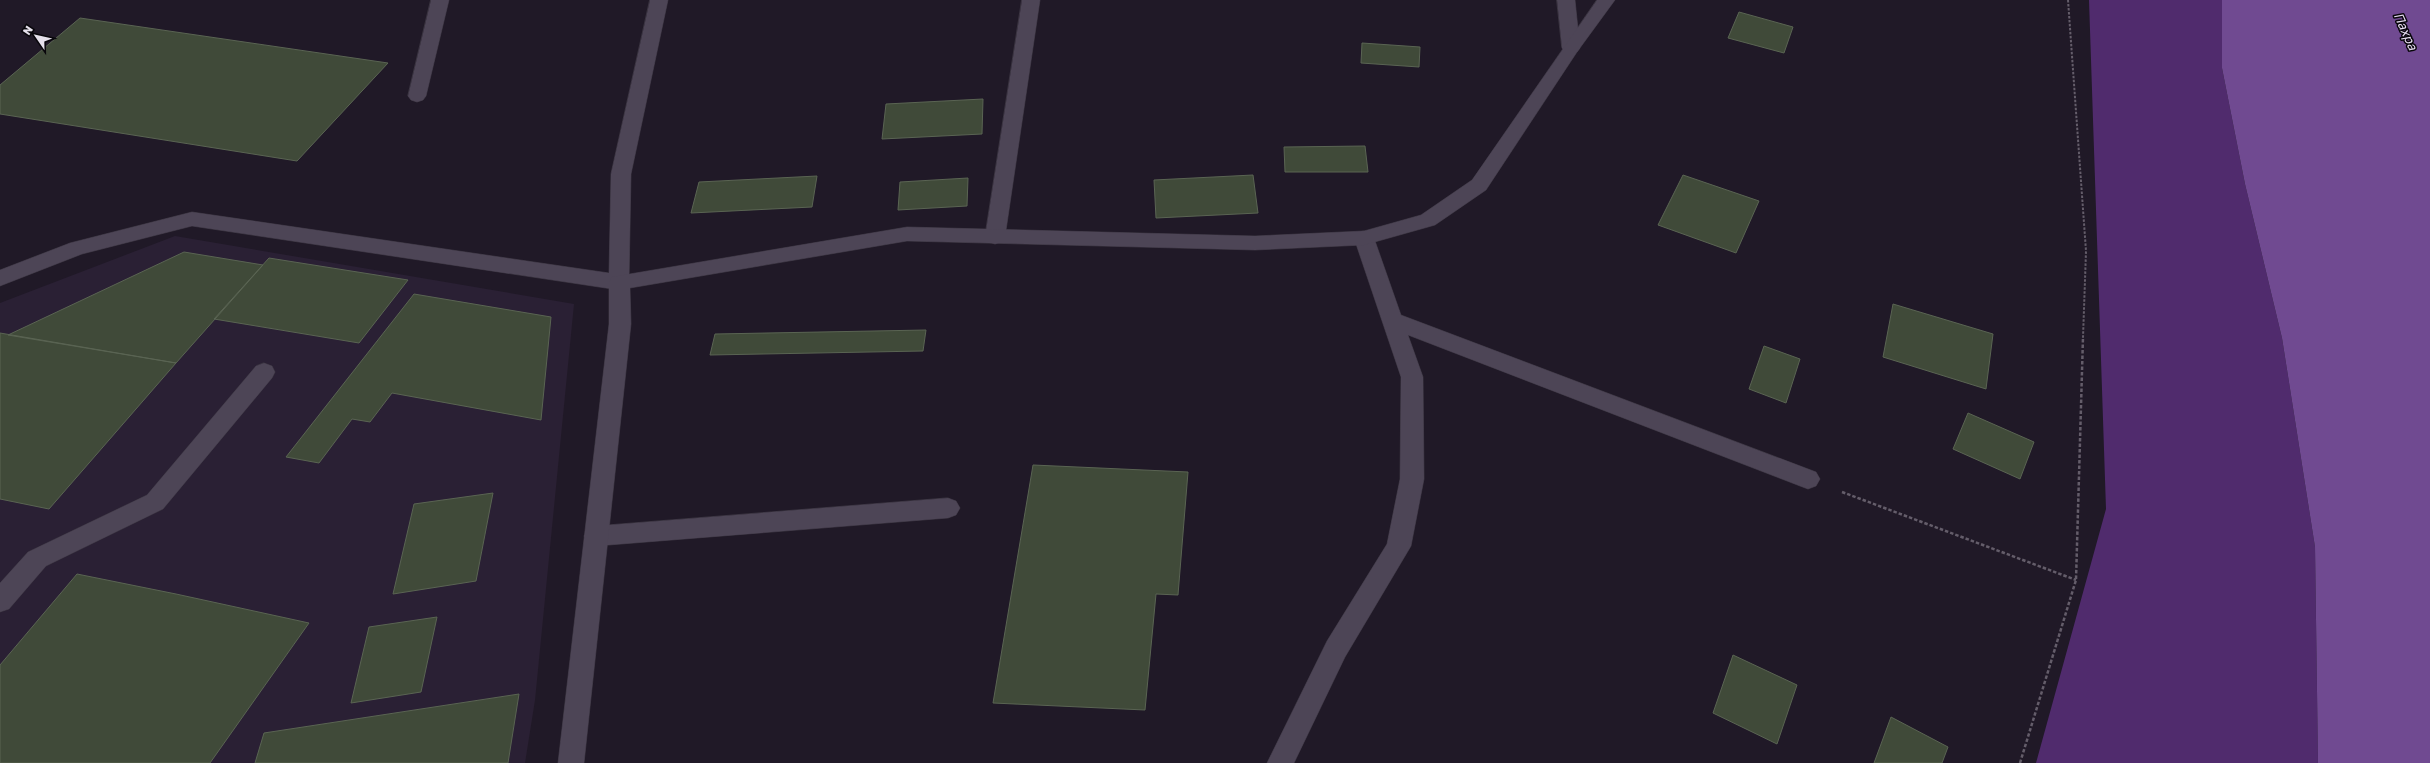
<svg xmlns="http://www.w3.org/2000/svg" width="2430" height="763" font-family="'Golos Text',sans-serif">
	<rect width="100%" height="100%" fill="#201927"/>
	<!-- built -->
	<path fill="#2a2034" d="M 175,236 L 574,304 L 535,700 L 525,763 L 0,763 L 0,303 Z"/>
	<!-- green -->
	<path fill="#502b6d" d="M 2089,0 L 2222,0 L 2222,68 L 2245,184 L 2282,338 L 2315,547 L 2318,763 L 2036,763 L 2106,509 Z"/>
	<!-- water -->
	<path fill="#704a91" d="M 2222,0 L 2430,0 L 2430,763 L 2318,763 L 2315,547 L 2282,338 L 2245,184 L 2222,68 Z"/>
	<!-- building -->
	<path fill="#404a39" stroke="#5a6453" d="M 1739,12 L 1793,27 L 1784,53 L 1728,38 Z
		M 80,18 L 388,63 L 297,161 L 0,114 L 0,85 Z
		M 1362,43 L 1420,47 L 1419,67 L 1361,63 Z
		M 983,99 L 982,134 L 882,139 L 886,104 Z
		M 1365,146 L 1368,172 L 1285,172 L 1284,147 Z
		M 1253,175 L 1258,213 L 1156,218 L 1154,180 Z
		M 1683,175 L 1759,201 L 1736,253 L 1658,225 Z
		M 817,176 L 812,207 L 691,213 L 699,182 Z
		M 968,178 L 967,206 L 898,210 L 900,182 Z
		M 184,252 L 263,265 L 176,363 L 8,335 Z
		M 269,258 L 408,280 L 359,343 L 214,319 Z
		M 414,294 L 551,317 L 541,420 L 392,393 L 370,422 L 352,419 L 319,463 L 286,457 Z
		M 1893,304 L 1993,334 L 1986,389 L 1883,357 Z
		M 926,330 L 923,351 L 710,355 L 715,334 Z
		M 0,333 L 176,363 L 49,509 L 0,499 Z
		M 1764,346 L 1800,359 L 1786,403 L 1749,389 Z
		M 1968,413 L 2034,442 L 2020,479 L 1953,449 Z
		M 1033,465 L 1188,472 L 1178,595 L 1156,594 L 1145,710 L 993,703 Z
		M 493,493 L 476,581 L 393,594 L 414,504 Z
		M 77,574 L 176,594 L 309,623 L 210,763 L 0,763 L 0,665 Z
		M 437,617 L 421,692 L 351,703 L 369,627 Z
		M 1733,655 L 1797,685 L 1777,744 L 1713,713 Z
		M 519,694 L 508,763 L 255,763 L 264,733 Z
		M 1891,717 L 1948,747 L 1942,763 L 1874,763 Z"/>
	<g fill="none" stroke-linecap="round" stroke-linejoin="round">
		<defs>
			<path id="lane" d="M 431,0 L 449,0 L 426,96 L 423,100 L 417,102 L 411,100 L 408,96 Z
				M 650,0 L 668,0 L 631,174 L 629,282 L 626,287 L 619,290 L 192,226 L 82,254 L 0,286 L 0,270 L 70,243 L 192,212 L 609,273 L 611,174 Z
				M 1364,231 L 1371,233 L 1374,238 L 1401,315 L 1816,472 L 1820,479 L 1816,486 L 1808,489 L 1800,486 L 1408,335 L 1423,377 L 1424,479 L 1411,546 L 1345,657 L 1294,763 L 1267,763 L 1327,641 L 1387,544 L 1400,479 L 1401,377 L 1354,238 L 1357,233 Z
				M 264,363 L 272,366 L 275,372 L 272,378 L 163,509 L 46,566 L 9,609 L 0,612 L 0,583 L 28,552 L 147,495 L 256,366 Z
				M 948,498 L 956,501 L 960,508 L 956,515 L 948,518 L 596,546 L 588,543 L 584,536 L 588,529 L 596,526 Z"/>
			<path id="street" d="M 1022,0 L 1040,0 L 1005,237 L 1002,242 L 995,244 L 988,242 L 985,237 Z
				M 1557,0 L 1575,0 L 1580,48 L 1577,52 L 1565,52 L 1562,48 Z"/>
			<path id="secondary" d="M 1597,0 L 1615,0 L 1577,52 L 1486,190 L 1435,225 L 1428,227 L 1364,245 L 1255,250 L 907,241 L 630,288 L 631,324 L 584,763 L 558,763 L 609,324 L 609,282 L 612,277 L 907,227 L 1255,236 L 1364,231 L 1421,215 L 1472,180 Z"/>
		</defs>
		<!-- lane casing -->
		<use href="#lane" stroke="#3a3440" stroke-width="1"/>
		<!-- street casing -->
		<use href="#street" stroke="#3a3440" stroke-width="1"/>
		<!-- secondary casing -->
		<use href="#secondary" stroke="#3a3440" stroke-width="1"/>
		<!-- path-far1 -->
		<path stroke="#645d6a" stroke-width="2" stroke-dasharray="2.5 1.5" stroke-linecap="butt" d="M 2068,0 L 2086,251 L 2083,338"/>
		<!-- path -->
		<path stroke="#645d6a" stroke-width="2.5" stroke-dasharray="3.5 2" stroke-linecap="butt" d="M 1842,492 L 2076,580
			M 2020,763 L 2076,580 L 2083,337"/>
		<!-- lane -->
		<use href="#lane" fill="#4d4556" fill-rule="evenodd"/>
		<!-- street -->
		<use href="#street" fill="#4d4556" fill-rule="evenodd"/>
		<!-- secondary -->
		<use href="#secondary" fill="#4d4556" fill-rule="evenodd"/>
	</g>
	<g text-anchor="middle" stroke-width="3" stroke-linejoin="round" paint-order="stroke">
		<!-- far-water labels -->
		<g font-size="13" font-style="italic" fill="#e8def3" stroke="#08060b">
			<text transform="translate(2406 31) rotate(66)" y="5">Пахра</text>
		</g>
	</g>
	<!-- north arrow -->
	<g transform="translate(36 36) rotate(304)" stroke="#08060b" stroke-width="3" paint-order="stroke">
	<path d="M0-3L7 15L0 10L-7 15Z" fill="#e5e0eb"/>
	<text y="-6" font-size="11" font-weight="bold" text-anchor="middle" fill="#e5e0eb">N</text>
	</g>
</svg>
